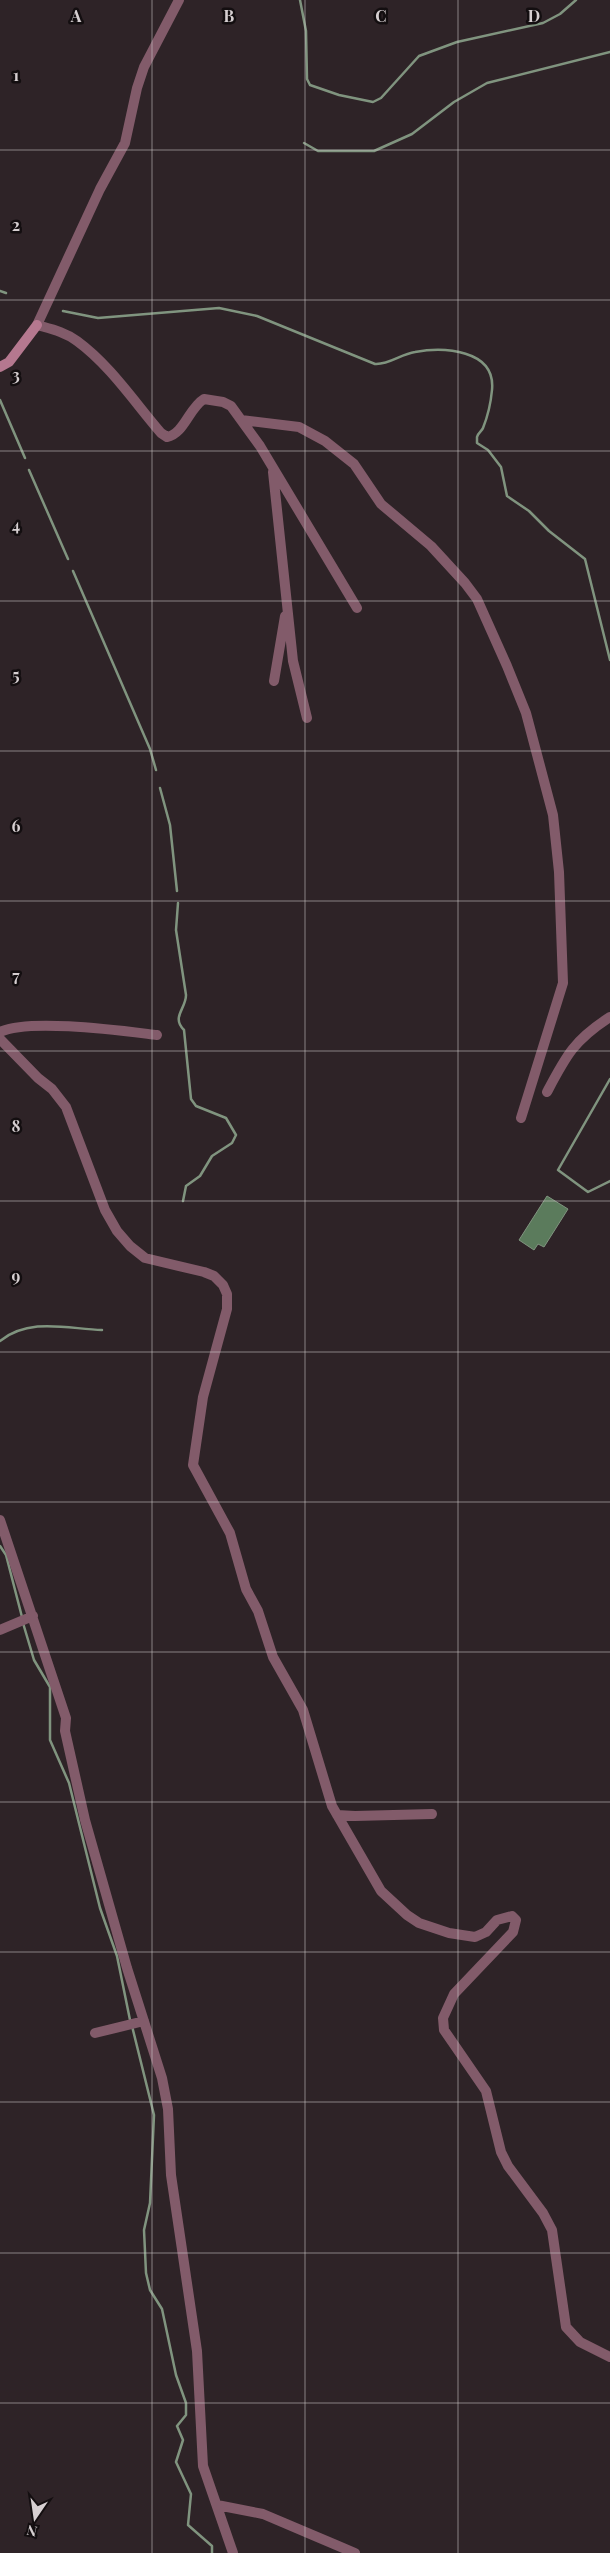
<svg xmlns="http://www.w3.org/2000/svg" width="610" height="2553" font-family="'Playfair Display',serif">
	<rect width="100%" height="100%" fill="#2e2327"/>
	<!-- water -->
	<path fill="#5b7b5c" stroke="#80947f" d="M 547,1196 L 568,1209 L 544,1247 L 538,1244 L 534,1250 L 519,1240 Z"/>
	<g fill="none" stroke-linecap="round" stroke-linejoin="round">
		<!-- stream -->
		<path stroke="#80947f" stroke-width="2.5" d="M 300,0 L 306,31 L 307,79 L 310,85 L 339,95 L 373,102 L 381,98 L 419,56 L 457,42 L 543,23 L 560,14 L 576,0
			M 304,143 L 318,151 L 374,151 L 412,134 L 454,102 L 487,83 L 610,52
			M 0,291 L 6,293
			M 63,311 L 98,318 L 219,308 L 257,316 L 375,364 C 389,365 401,354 415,352 C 443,347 496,349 492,390 C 491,401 487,418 483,428 C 482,431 478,433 477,437 L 477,443 L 488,450 L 501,467 L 507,496 L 529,511 L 549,531 L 585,559 L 610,660
			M 0,400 L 25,458
			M 29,470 L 68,559
			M 73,571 L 150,749 L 156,770
			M 160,788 L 170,825 L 177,891
			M 178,903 L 176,930 L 186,995 C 186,1009 171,1017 184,1030 L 191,1099 L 196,1106 L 226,1118 L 236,1135 L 232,1143 L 212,1156 L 200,1176 L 186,1186 L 183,1201
			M 610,1079 L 558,1170 L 588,1192 L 610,1181
			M 0,1341 C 30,1317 68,1329 102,1330
			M 0,1546 L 6,1555 L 22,1617
			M 23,1623 L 34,1660 L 50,1687 L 50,1740 L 69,1783 L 100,1908 L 117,1956 L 130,2020
			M 132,2026 L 154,2115 L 150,2203 L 144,2230 L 146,2273 L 150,2290 L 162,2309 L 176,2375 L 186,2403 L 186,2415 L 177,2426 L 183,2440 L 176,2462 L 191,2494 L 188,2525 L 212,2546 L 212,2553"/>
		<!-- street -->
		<path stroke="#825b6a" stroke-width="10" d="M 179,0 L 144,67 L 137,88 L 125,143 L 100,189 L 37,325 C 51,329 65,332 77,341 C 110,365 135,403 161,433 L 167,437 C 184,434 189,408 204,399 L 223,402 L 231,406 L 260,446 L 357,608
			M 241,420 L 299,427 L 325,441 L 354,464 L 381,504 L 431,546 L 465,583 L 477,599 L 507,666 L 526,713 L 553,815 L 559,872 L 563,983 L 521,1118
			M 273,472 L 293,661 L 307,718
			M 274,681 L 285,616
			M 0,1032 C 29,1018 123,1031 157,1035
			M 0,1039 L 38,1078 L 52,1089 L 66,1107 L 105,1210 L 117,1231 L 130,1246 L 145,1258 L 204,1272 L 214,1276 L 223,1285 L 227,1294 L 227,1309 L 203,1397 L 193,1465 L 230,1533 L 246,1589 L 258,1611 L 273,1657 L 303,1710 L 332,1806 L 381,1891 L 407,1915 L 419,1923 L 449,1933 L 475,1937 L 486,1932 L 497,1920 L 512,1916 L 516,1920 L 513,1932 L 454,1994 L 443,2018 L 444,2030 L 486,2091 L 501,2152 L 508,2166 L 543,2213 L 552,2230 L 566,2327 L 580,2342 L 610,2357
			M 547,1092 C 566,1056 574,1040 610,1017
			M 0,1520 L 66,1718 L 65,1731 L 85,1820 L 127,1968 L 162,2078 L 168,2109 L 171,2175 L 197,2351 L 203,2466 L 233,2553
			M 0,1630 L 33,1616
			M 337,1815 L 355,1816 L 432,1814
			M 95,2033 L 144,2021
			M 217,2505 L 263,2514 L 355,2553"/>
		<!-- secondary -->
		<path stroke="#b5788f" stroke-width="10" d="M 0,367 L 9,362 L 37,325"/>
	</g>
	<!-- grid -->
	<path fill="none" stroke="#d6cfd1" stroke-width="1" stroke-opacity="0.55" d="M 152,0 L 152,2553M 305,0 L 305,2553M 458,0 L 458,2553M 0,150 L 610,150M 0,300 L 610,300M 0,451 L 610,451M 0,601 L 610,601M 0,751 L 610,751M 0,901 L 610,901M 0,1051 L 610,1051M 0,1201 L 610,1201M 0,1352 L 610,1352M 0,1502 L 610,1502M 0,1652 L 610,1652M 0,1802 L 610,1802M 0,1952 L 610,1952M 0,2102 L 610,2102M 0,2253 L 610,2253M 0,2403 L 610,2403"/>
	<g font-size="16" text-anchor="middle" font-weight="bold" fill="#d6cfd1" stroke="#130e10" stroke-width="5" stroke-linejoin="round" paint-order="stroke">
		<text x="76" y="22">A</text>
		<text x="229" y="22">B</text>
		<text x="381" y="22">C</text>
		<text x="534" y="22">D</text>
		<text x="16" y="81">1</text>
		<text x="16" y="231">2</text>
		<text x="16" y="381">3</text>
		<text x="16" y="531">4</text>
		<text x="16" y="681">5</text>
		<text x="16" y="832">6</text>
		<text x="16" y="982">7</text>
		<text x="16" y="1132">8</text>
		<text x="16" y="1282">9</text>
	</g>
	<!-- north arrow -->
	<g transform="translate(35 2518) rotate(193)" stroke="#130e10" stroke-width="4" paint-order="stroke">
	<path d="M0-4L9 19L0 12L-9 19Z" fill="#d6cfd1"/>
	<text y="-8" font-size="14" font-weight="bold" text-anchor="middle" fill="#d6cfd1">N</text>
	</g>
</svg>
